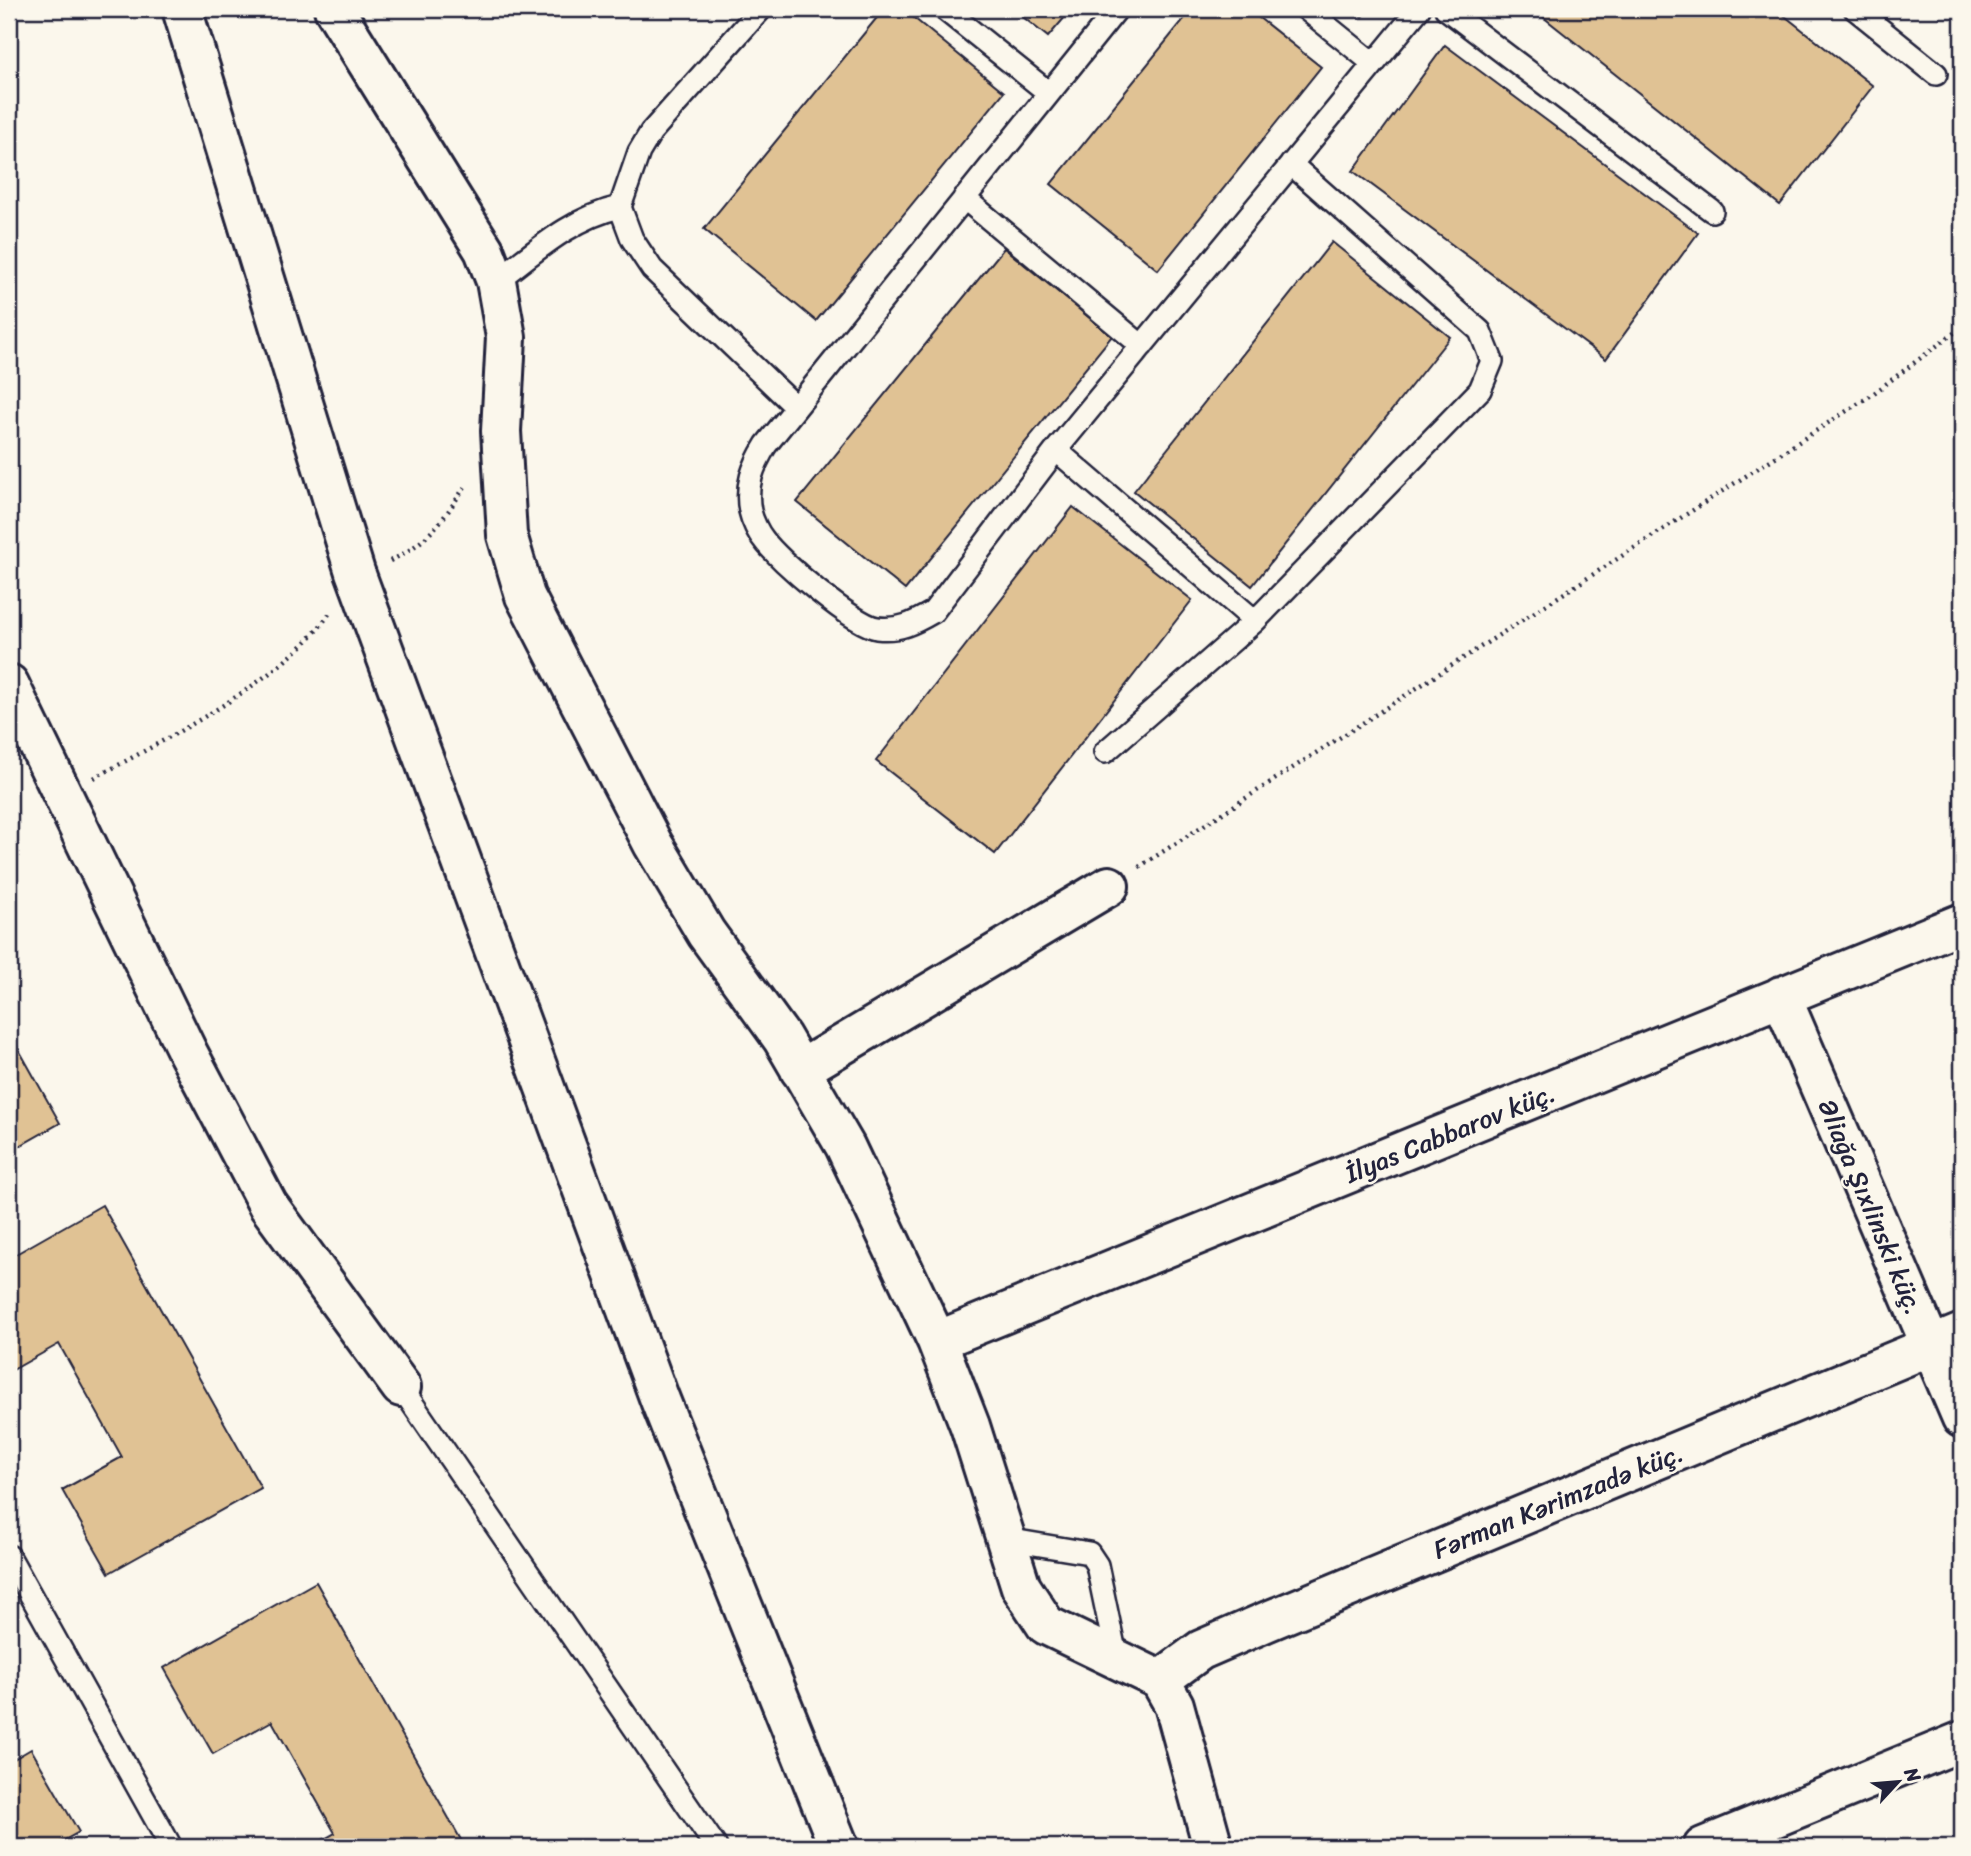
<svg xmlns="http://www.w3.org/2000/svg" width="1971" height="1856" font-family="Sriracha,sans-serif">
	<rect width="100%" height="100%" fill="#fbf7ec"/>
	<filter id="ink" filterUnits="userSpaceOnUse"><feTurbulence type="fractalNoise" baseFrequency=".0143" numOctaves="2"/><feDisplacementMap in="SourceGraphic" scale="14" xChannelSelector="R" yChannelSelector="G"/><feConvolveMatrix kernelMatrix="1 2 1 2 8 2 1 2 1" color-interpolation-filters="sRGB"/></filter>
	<g filter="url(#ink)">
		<!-- building -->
		<path fill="#e0c294" stroke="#22223b" stroke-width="2" d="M 884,9 L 903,9 L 1004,92 L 816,321 L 704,229 Z
			M 1013,9 L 1072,9 L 1048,37 Z
			M 1192,9 L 1248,9 L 1321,67 L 1158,270 L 1051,184 Z
			M 1351,9 L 1369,9 L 1362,17 Z
			M 1533,9 L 1776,9 L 1873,86 L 1780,205 Z
			M 1445,45 L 1698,233 L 1606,359 L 1353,171 Z
			M 1332,242 L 1450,337 L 1252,586 L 1134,491 Z
			M 1004,248 L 1112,336 L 905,590 L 797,502 Z
			M 1073,507 L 1192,600 L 995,854 L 876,761 Z
			M 9,1032 L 60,1123 L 9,1152 Z
			M 102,1205 L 261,1488 L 109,1573 L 62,1490 L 122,1457 L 59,1344 L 9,1372 L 9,1258 Z
			M 316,1582 L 465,1847 L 310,1847 L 335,1833 L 272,1721 L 213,1754 L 164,1668 Z
			M 31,1749 L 79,1832 L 52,1847 L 9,1847 L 9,1762 Z"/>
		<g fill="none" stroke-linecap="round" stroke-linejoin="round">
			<defs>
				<path id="service" d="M 761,9 L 651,132 L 639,152 L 620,207 L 632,239 L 652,269 L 796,407
					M 944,9 L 1049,93
					M 1117,9 L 766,445 C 753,466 745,486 750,511 C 752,520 758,533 764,540 C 778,560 854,625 877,628 C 899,631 914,623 933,612 L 1056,450 L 1419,9
					M 1306,9 L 1374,64
					M 1446,9 L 1712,211
					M 1855,9 L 1936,74
					M 964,198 L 1142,346
					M 496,281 C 535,252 571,218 620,207
					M 1056,450 L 1255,621
					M 1105,752 L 1255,621 L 1480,390 L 1492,361 L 1480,331 L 1291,164
					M 401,1387 L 716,1847
					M 1005,1539 L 1089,1553 L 1097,1565 L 1116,1656
					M 9,1556 L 171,1847"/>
				<path id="minor" d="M 182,9 L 355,572 L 660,1400 L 839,1847
					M 334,9 L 484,250 L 496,281 L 506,337 L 501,431 L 507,535 L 525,596 L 653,844 L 706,933 L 782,1038 L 845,1146 L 937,1341 L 970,1426 L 1021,1587 L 1046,1625 L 1160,1680 L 1174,1705 L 1213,1847
					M 9,684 L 188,1053 L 268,1205 L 401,1387
					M 1781,996 L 1962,1418
					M 800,1070 L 1109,886
					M 937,1341 L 1962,923
					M 1160,1680 L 1201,1650 L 1268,1621 L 1962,1333
					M 1703,1847 L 1962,1741"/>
			</defs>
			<!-- service casing -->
			<use href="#service" stroke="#22223b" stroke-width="26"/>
			<!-- minor casing -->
			<use href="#minor" stroke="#22223b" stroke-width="44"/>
			<!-- path -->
			<path stroke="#22223b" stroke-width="4.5" stroke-dasharray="2 5" stroke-linecap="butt" d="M 390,561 C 430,541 442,521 466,485
				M 94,778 C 163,741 287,678 329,614
				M 1139,867 L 1870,396 L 1962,327"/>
			<!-- service -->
			<use href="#service" stroke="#fbf7ec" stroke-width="21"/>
			<!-- minor -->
			<use href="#minor" stroke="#fbf7ec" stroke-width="38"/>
		</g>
	</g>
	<g text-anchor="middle" stroke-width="5" stroke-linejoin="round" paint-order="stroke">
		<!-- street labels -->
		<g font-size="26" fill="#22223b" stroke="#fbf7ec">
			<text transform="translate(1450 1133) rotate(-22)" y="9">İlyas Cabbarov küç.</text>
			<text transform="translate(1871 1207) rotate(67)" y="9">Əliağa Şıxlinski küç.</text>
			<text transform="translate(1558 1501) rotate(-22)" y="9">Fərman Kərimzadə küç.</text>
		</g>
	</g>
	<!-- margin -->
	<rect width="1971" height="1856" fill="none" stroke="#fbf7ec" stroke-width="35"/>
	<rect x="18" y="18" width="1936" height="1821" fill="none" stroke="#22223b" stroke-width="2.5" filter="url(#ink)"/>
	<!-- north arrow -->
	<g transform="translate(1898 1782) rotate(64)" stroke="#fbf7ec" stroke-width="5" paint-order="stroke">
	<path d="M0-5L12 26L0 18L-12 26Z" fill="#22223b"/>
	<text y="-10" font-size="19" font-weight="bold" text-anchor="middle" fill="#22223b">N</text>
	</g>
</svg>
